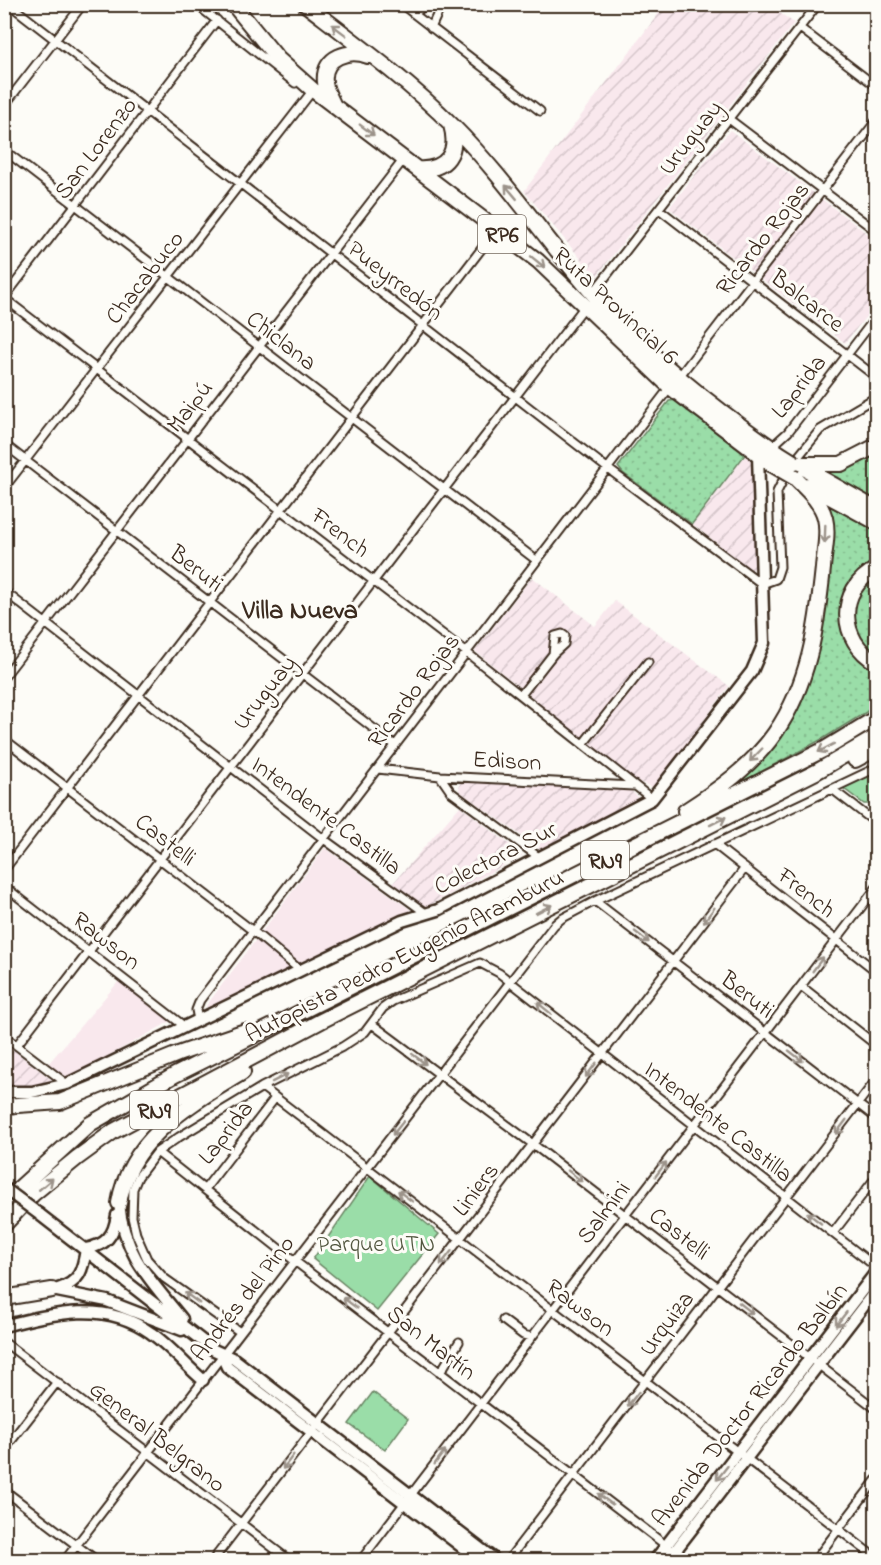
<svg xmlns="http://www.w3.org/2000/svg" width="881" height="1565" font-family="'Indie Flower',sans-serif">
	<defs>
		<pattern id="industrial-furrows" width="10" height="10" patternUnits="userSpaceOnUse" patternTransform="scale(1.5)"><rect width="10" height="10" fill="#f9e8ed"/><path d="M-1 1l2-2M0 10L10 0M9 11l2-2" fill="none" stroke="#d6c7cb"/></pattern>
		<pattern id="grass-dots" width="8" height="8" patternUnits="userSpaceOnUse" patternTransform="scale(1.5)"><rect width="8" height="8" fill="#9adda8"/><path d="M2 2h.1M6 6h.1" fill="none" stroke="#86be90" stroke-width="1.8" stroke-linecap="round"/></pattern>
	</defs>
	<rect width="100%" height="100%" fill="#fdfcf7"/>
	<filter id="ink" filterUnits="userSpaceOnUse"><feTurbulence type="fractalNoise" baseFrequency=".0167" numOctaves="2"/><feDisplacementMap in="SourceGraphic" scale="12" xChannelSelector="R" yChannelSelector="G"/><feConvolveMatrix kernelMatrix="1 2 1 2 8 2 1 2 1" color-interpolation-filters="sRGB"/></filter>
	<g filter="url(#ink)">
		<!-- built -->
		<path fill="#f9e8ed" d="M 325,848 L 411,910 L 209,1009 L 206,1006 Z
			M 119,981 L 171,1021 L 69,1078 L 48,1064 Z"/>
		<!-- industrial -->
		<path fill="url(#industrial-furrows)" d="M 665,5 L 769,5 L 794,23 L 596,277 L 524,191 Z
			M 730,130 L 876,240 L 876,304 L 845,343 L 669,208 Z
			M 747,452 L 753,467 L 756,566 L 752,570 L 692,524 Z
			M 532,577 L 595,626 L 615,601 L 729,686 L 654,788 L 634,780 L 475,651 Z
			M 460,781 L 631,791 L 638,797 L 631,803 L 540,849 L 459,791 Z
			M 460,806 L 523,855 L 426,907 L 393,883 Z
			M 4,1043 L 52,1080 L 44,1084 L 5,1087 Z"/>
		<!-- grass -->
		<path fill="url(#grass-dots)" stroke="#6a8463" stroke-width="1.5" d="M 677,400 L 747,452 L 692,524 L 623,473 L 618,467 L 669,401 Z
			M 876,449 L 876,501 L 819,470 Z
			M 824,503 L 876,530 L 876,562 L 870,565 L 842,606 L 876,667 L 876,706 L 824,738 L 712,798 L 735,779 L 806,678 Z
			M 876,572 L 876,657 L 857,640 L 852,603 Z"/>
		<!-- green -->
		<path fill="#9adda8" stroke="#6a8463" stroke-width="1.5" d="M 876,771 L 876,804 L 864,804 L 843,788 Z
			M 370,1176 L 439,1234 L 377,1311 L 313,1259 Z
			M 373,1392 L 408,1419 L 385,1450 L 349,1424 Z"/>
		<g fill="none" stroke-linecap="round" stroke-linejoin="round">
			<defs>
				<path id="street" d="M 9,4 L 607,468 L 762,584 L 776,579 L 780,567 L 777,492 L 787,472
					M 196,4 L 295,83
					M 401,4 L 540,111
					M 414,14 L 426,4
					M 431,28 L 442,4
					M 800,28 L 876,86
					M 4,106 L 83,4
					M 729,119 L 876,231
					M 4,150 L 536,560
					M 659,209 L 876,377
					M 593,293 L 818,4
					M 4,298 L 466,652 L 652,799
					M 4,298 L 217,20
					M 678,378 L 876,121
					M 4,444 L 395,745
					M 776,451 L 777,442 L 788,432 L 876,317
					M 793,463 L 820,430 L 876,397
					M 4,488 L 313,90
					M 4,591 L 325,840 L 427,914
					M 4,677 L 404,159
					M 521,695 L 553,654 L 564,644 L 565,636 L 562,634 L 555,636 L 553,654
					M 4,739 L 253,931 L 301,971
					M 583,744 L 648,662
					M 378,769 L 440,776 L 633,786
					M 440,776 L 451,792 L 540,858
					M 832,789 L 876,823
					M 714,844 L 876,971
					M 4,870 L 496,230
					M 4,886 L 184,1026
					M 595,901 L 876,1118
					M 801,986 L 876,1045
					M 198,1020 L 196,1010 L 200,1000 L 670,387
					M 372,1024 L 534,1145 L 876,1409
					M 4,1036 L 67,1084
					M 17,1045 L 585,306
					M 262,1087 L 876,1558
					M 157,1152 L 296,1262 L 685,1560
					M 205,1189 L 275,1098
					M 833,1233 L 876,1177
					M 503,1320 L 523,1335 L 532,1337
					M 240,1332 L 164,1278 L 147,1259 L 136,1234 L 132,1217 L 133,1189 L 138,1177 L 157,1152 L 179,1137 L 262,1087 L 342,1047 L 365,1032 L 383,1008 L 393,1001 L 480,963 L 499,973 L 876,1267
					M 4,1342 L 289,1560
					M 440,1373 L 459,1342
					M 4,1450 L 57,1382
					M 4,1490 L 96,1560
					M 65,1560 L 554,925 L 561,919 L 595,901 L 876,768
					M 213,1560 L 745,868
					M 361,1560 L 876,888
					M 508,1560 L 876,1080
					M 815,1560 L 876,1480"/>
				<path id="secondary" d="M 4,1092 L 32,1092 L 67,1084 L 402,921 L 438,910 L 652,799 L 752,671 L 764,643 L 758,455
					M 119,1203 C 123,1254 152,1282 182,1319
					M 39,1214 L 214,1350 L 234,1359 L 495,1560
					M 86,1249 C 106,1245 114,1236 117,1215
					M 58,1289 C 79,1283 83,1270 86,1249
					M 52,1290 L 107,1301 L 182,1330
					M 4,1326 C 54,1313 106,1300 151,1333 C 170,1346 185,1365 203,1380
					M 222,1356 L 227,1367 L 479,1560
					M 655,1560 L 876,1272
					M 668,1560 L 876,1290"/>
				<path id="highway" d="M 233,4 L 278,59 L 313,90 L 538,261 L 670,387 L 771,464
					M 305,4 C 356,43 408,81 453,126 C 505,178 545,239 593,294 C 648,356 711,406 779,453
					M 333,104 C 330,97 325,89 325,82 C 322,56 350,49 368,56
					M 417,169 C 447,171 459,152 451,125
					M 795,463 L 876,509
					M 803,464 L 841,464 L 876,446
					M 808,485 L 876,522
					M 876,569 C 836,590 839,641 876,662
					M 855,760 L 876,749
					M 685,811 C 718,790 752,766 775,733 C 809,684 817,627 823,568 C 824,552 829,534 825,518 C 821,502 807,490 795,478
					M 4,1106 L 60,1102 L 178,1054 L 245,1031
					M 4,1202 L 90,1124 L 175,1075 L 825,749 L 876,718
					M 119,1203 C 130,1137 190,1105 243,1072
					M 4,1225 L 33,1194 L 77,1158 L 114,1131 L 321,1021 L 816,772 L 876,737
					M 4,1298 L 52,1290"/>
			</defs>
			<!-- street casing -->
			<use href="#street" stroke="#3b2a1e" stroke-width="11"/>
			<!-- secondary casing -->
			<use href="#secondary" stroke="#3b2a1e" stroke-width="15"/>
			<!-- highway casing -->
			<use href="#highway" stroke="#3b2a1e" stroke-width="18"/>
			<!-- street -->
			<use href="#street" stroke="#fdfcf7" stroke-width="7"/>
			<!-- secondary -->
			<use href="#secondary" stroke="#fdfcf7" stroke-width="10"/>
			<!-- highway -->
			<use href="#highway" stroke="#fdfcf7" stroke-width="14"/>
			<defs>
				<path id="secondary-bridge" d="M 4,1188 L 39,1214"/>
				<path id="highway-bridge" d="M 779,453 L 795,463
					M 771,464 L 795,478"/>
			</defs>
			<!-- secondary-bridge casing -->
			<use href="#secondary-bridge" stroke="#3b2a1e" stroke-width="15" stroke-linecap="butt"/>
			<!-- highway-bridge casing -->
			<use href="#highway-bridge" stroke="#3b2a1e" stroke-width="18" stroke-linecap="butt"/>
			<!-- secondary-bridge -->
			<use href="#secondary-bridge" stroke="#fdfcf7" stroke-width="10"/>
			<!-- highway-bridge -->
			<use href="#highway-bridge" stroke="#fdfcf7" stroke-width="14"/>
		</g>
		<!-- one-way arrows -->
		<defs><path id="oneway-shaft" d="M-6 0H5M1.5-3L5.5 0L1.5 3" fill="none" stroke-width="1.6" stroke-linecap="round" stroke-linejoin="round" transform="scale(1.5)"/></defs>
		<g stroke="#9c938a">
			<use href="#oneway-shaft" transform="translate(339 30) rotate(-143)"/>
			<use href="#oneway-shaft" transform="translate(367 130) rotate(37)"/>
			<use href="#oneway-shaft" transform="translate(511 192) rotate(-130)"/>
			<use href="#oneway-shaft" transform="translate(538 262) rotate(39)"/>
			<use href="#oneway-shaft" transform="translate(825 534) rotate(92)"/>
			<use href="#oneway-shaft" transform="translate(826 748) rotate(152)"/>
			<use href="#oneway-shaft" transform="translate(756 755) rotate(134)"/>
			<use href="#oneway-shaft" transform="translate(718 821) rotate(-27)"/>
			<use href="#oneway-shaft" transform="translate(544 909) rotate(-27)"/>
			<use href="#oneway-shaft" transform="translate(709 915) rotate(127)"/>
			<use href="#oneway-shaft" transform="translate(642 937) rotate(38)"/>
			<use href="#oneway-shaft" transform="translate(818 964) rotate(-53)"/>
			<use href="#oneway-shaft" transform="translate(544 1008) rotate(-141)"/>
			<use href="#oneway-shaft" transform="translate(796 1056) rotate(38)"/>
			<use href="#oneway-shaft" transform="translate(419 1059) rotate(37)"/>
			<use href="#oneway-shaft" transform="translate(591 1070) rotate(127)"/>
			<use href="#oneway-shaft" transform="translate(280 1078) rotate(-27)"/>
			<use href="#oneway-shaft" transform="translate(841 1127) rotate(127)"/>
			<use href="#oneway-shaft" transform="translate(398 1128) rotate(128)"/>
			<use href="#oneway-shaft" transform="translate(661 1169) rotate(-53)"/>
			<use href="#oneway-shaft" transform="translate(575 1176) rotate(38)"/>
			<use href="#oneway-shaft" transform="translate(46 1184) rotate(-40)"/>
			<use href="#oneway-shaft" transform="translate(405 1196) rotate(-143)"/>
			<use href="#oneway-shaft" transform="translate(814 1218) rotate(-142)"/>
			<use href="#oneway-shaft" transform="translate(446 1258) rotate(128)"/>
			<use href="#oneway-shaft" transform="translate(192 1298) rotate(-144)"/>
			<use href="#oneway-shaft" transform="translate(350 1303) rotate(-143)"/>
			<use href="#oneway-shaft" transform="translate(746 1308) rotate(38)"/>
			<use href="#oneway-shaft" transform="translate(841 1319) rotate(128)"/>
			<use href="#oneway-shaft" transform="translate(633 1399) rotate(128)"/>
			<use href="#oneway-shaft" transform="translate(440 1457) rotate(-53)"/>
			<use href="#oneway-shaft" transform="translate(288 1462) rotate(127)"/>
			<use href="#oneway-shaft" transform="translate(722 1473) rotate(128)"/>
			<use href="#oneway-shaft" transform="translate(605 1499) rotate(-143)"/>
		</g>
	</g>
	<g text-anchor="middle" stroke-width="6" stroke-linejoin="round" paint-order="stroke">
		<!-- shield labels -->
		<g fill="#fdfcf7" stroke="#75695f" stroke-width="1.5">
			<rect x="478" y="215" width="48" height="38" rx="4.5"/>
			<rect x="581" y="841" width="48" height="38" rx="4.5"/>
			<rect x="130" y="1091" width="48" height="38" rx="4.5"/>
		</g>
		<g font-size="22" font-weight="bold" fill="#3b2a1e">
			<text x="502" y="242">RP6</text>
			<text x="605" y="868">RN9</text>
			<text x="154" y="1118">RN9</text>
		</g>
		<!-- street labels -->
		<g font-size="24" fill="#3b2a1e" stroke="#fdfcf7">
			<text transform="translate(690 137) rotate(-52)" y="8">Uruguay</text>
			<text transform="translate(95 148) rotate(-53)" y="8">San Lorenzo</text>
			<text transform="translate(762 238) rotate(-52)" y="8">Ricardo Rojas</text>
			<text transform="translate(144 277) rotate(-52)" y="8">Chacabuco</text>
			<text transform="translate(396 280) rotate(38)" y="8">Pueyrredón</text>
			<text transform="translate(808 300) rotate(38)" y="8">Balcarce</text>
			<text transform="translate(616 305) rotate(43)" y="8">Ruta Provincial 6</text>
			<text transform="translate(282 340) rotate(38)" y="8">Chiclana</text>
			<text transform="translate(798 386) rotate(-52)" y="8">Laprida</text>
			<text transform="translate(189 406) rotate(-52)" y="8">Maipú</text>
			<text transform="translate(341 532) rotate(37)" y="8">French</text>
			<text transform="translate(197 568) rotate(38)" y="8">Beruti</text>
			<text transform="translate(413 690) rotate(-53)" y="8">Ricardo Rojas</text>
			<text transform="translate(264 692) rotate(-52)" y="8">Uruguay</text>
			<text transform="translate(507 760) rotate(3)" y="8">Edison</text>
			<text transform="translate(327 815) rotate(37)" y="8">Intendente Castilla</text>
			<text transform="translate(166 839) rotate(38)" y="8">Castelli</text>
			<text transform="translate(495 857) rotate(-27)" y="8">Colectora Sur</text>
			<text transform="translate(807 892) rotate(38)" y="8">French</text>
			<text transform="translate(107 940) rotate(38)" y="8">Rawson</text>
			<text transform="translate(404 955) rotate(-27)" y="8">Autopista Pedro Eugenio Aramburu</text>
			<text transform="translate(748 994) rotate(38)" y="8">Beruti</text>
			<text transform="translate(719 1121) rotate(38)" y="8">Intendente Castilla</text>
			<text transform="translate(225 1132) rotate(-52)" y="8">Laprida</text>
			<text transform="translate(475 1189) rotate(-53)" y="8">Liniers</text>
			<text transform="translate(603 1212) rotate(-53)" y="8">Salmini</text>
			<text transform="translate(680 1233) rotate(38)" y="8">Castelli</text>
			<text transform="translate(242 1298) rotate(-52)" y="8">Andrés del Pino</text>
			<text transform="translate(581 1307) rotate(37)" y="8">Rawson</text>
			<text transform="translate(666 1323) rotate(-53)" y="8">Urquiza</text>
			<text transform="translate(432 1342) rotate(38)" y="8">San Martín</text>
			<text transform="translate(749 1404) rotate(-52)" y="8">Avenida Doctor Ricardo Balbín</text>
			<text transform="translate(158 1436) rotate(38)" y="8">General Belgrano</text>
		</g>
		<!-- park labels -->
		<g font-size="24" fill="#535740" stroke="#fdfcf7">
			<text x="376" y="1251">Parque UTN</text>
		</g>
		<!-- neighbourhood labels -->
		<g font-size="26" font-weight="bold" fill="#3b2a1e" stroke="#fdfcf7">
			<text x="300" y="618">Villa Nueva</text>
		</g>
	</g>
	<!-- margin -->
	<rect width="881" height="1565" fill="none" stroke="#fdfcf7" stroke-width="24"/>
	<rect x="12" y="12" width="857" height="1541" fill="none" stroke="#3b2a1e" stroke-width="2" filter="url(#ink)"/>
</svg>
